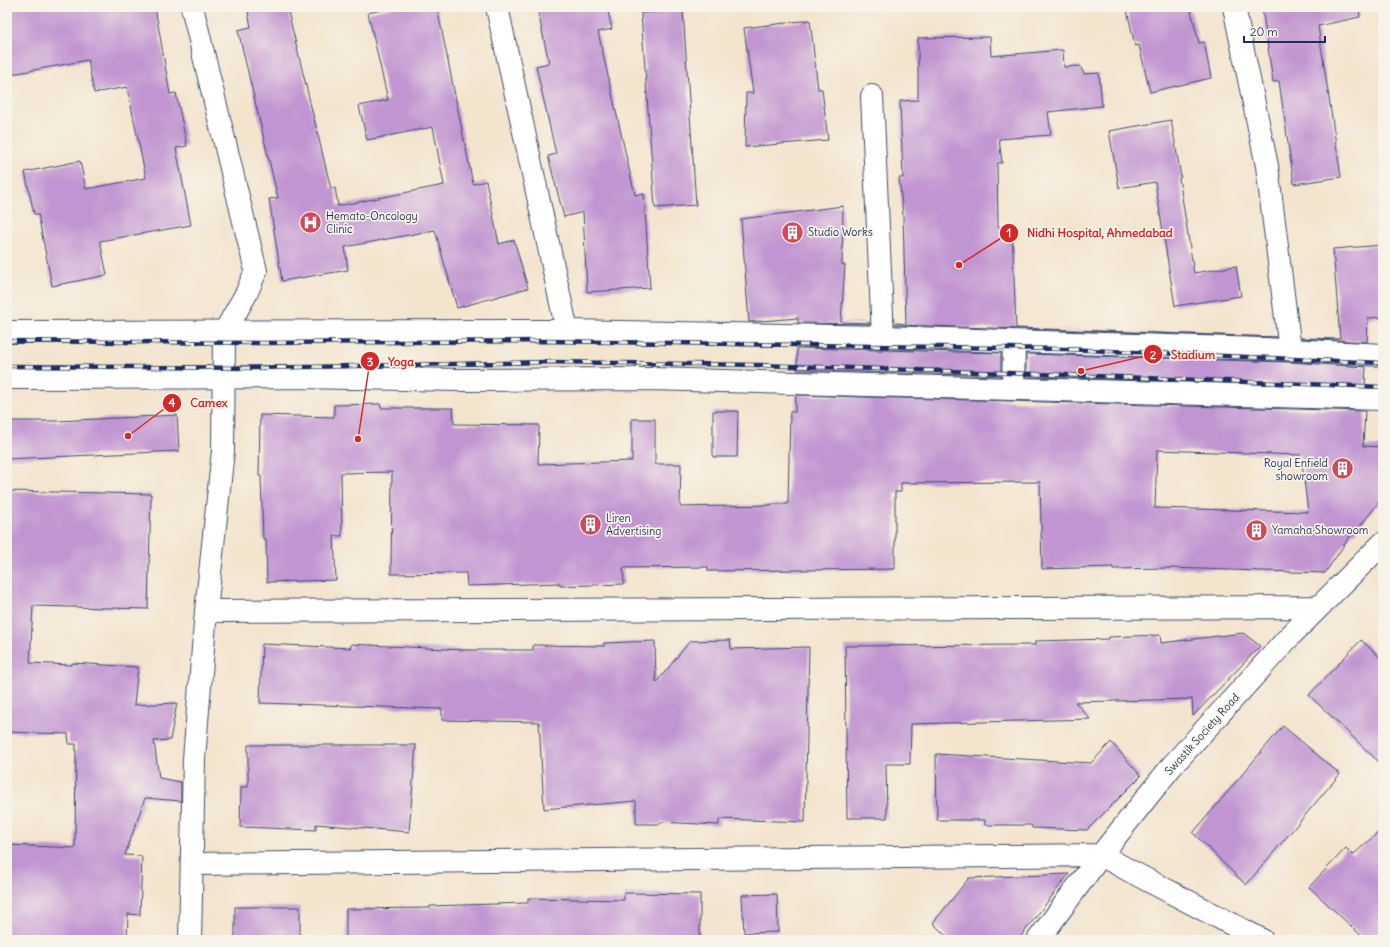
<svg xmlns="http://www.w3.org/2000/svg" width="1390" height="947" font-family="Delius,sans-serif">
	<rect width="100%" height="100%" fill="#f7f3e8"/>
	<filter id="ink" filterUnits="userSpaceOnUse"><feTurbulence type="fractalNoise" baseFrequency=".025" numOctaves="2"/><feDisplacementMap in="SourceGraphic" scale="8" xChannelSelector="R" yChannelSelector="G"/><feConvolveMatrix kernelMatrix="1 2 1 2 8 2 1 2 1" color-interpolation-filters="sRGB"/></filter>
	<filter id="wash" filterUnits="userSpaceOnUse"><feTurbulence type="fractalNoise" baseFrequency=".012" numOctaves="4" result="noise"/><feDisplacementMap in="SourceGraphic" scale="16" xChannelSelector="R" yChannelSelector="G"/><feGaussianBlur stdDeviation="0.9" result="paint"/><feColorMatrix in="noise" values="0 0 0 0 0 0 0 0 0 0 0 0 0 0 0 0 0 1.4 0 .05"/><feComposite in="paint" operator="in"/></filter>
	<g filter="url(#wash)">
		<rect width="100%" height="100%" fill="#f3e4cd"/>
		<g id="blocks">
			<!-- building -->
			<path fill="#c195d1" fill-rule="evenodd" d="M 7,7 L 155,7 L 170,94 L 176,93 L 187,146 L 176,148 L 191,225 L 100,241 L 107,275 L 52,286 L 38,214 L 34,214 L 25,172 L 80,161 L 86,189 L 146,178 L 127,87 L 94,93 L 88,60 L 7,75 Z
				M 247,7 L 287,7 L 331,189 L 335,188 L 338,206 L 444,185 L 433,127 L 367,140 L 359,106 L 388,100 L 368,13 L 395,7 L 437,7 L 473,184 L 486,181 L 499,244 L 514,240 L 528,288 L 457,308 L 435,230 L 345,247 L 348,270 L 282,281 L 269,199 L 278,198 L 238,30 L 251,27 Z
				M 537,7 L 607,7 L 612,29 L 598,32 L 635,195 L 644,194 L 650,288 L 587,292 L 583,212 L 564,217 L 548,156 L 556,154 L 536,66 L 549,63 Z
				M 1143,7 L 1190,7 L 1199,43 L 1204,42 L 1211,78 L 1150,92 L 1139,45 L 1135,46 L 1127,10 Z
				M 1262,7 L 1359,7 L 1360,17 L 1318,26 L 1341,177 L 1294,184 L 1279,81 L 1273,82 Z
				M 683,10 L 696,205 L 655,208 L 641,13 Z
				M 810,20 L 818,89 L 822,89 L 828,140 L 745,147 L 746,93 L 753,93 L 744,28 Z
				M 990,37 L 991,56 L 1063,50 L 1064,67 L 1080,66 L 1084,74 L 1099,73 L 1102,106 L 1048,112 L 1051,135 L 999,139 L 1002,163 L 997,163 L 998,227 L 1012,227 L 1016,328 L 1276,337 L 895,325 L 895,323 L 906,324 L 903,216 L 899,178 L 903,178 L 900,101 L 918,100 L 918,38 Z
				M 1171,120 L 1181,177 L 1179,178 L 1194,273 L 1236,266 L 1241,296 L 1175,306 L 1155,182 L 1119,188 L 1109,131 Z
				M 843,206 L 842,265 L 845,265 L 841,322 L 870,323 L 870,324 L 798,323 L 798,318 L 749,322 L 741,219 Z
				M 1383,245 L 1383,317 L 1368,318 L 1367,342 L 1301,338 L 1340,339 L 1333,249 Z
				M 797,348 L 1001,353 L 1001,376 L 797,370 Z
				M 1026,354 L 1289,362 L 1366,367 L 1365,386 L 1026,377 Z
				M 796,395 L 1365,411 L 1363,446 L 1383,447 L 1383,497 L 1354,534 L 1353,532 L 1325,573 L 1169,568 L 1113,569 L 1113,567 L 1042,569 L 1040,482 L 901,483 L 901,492 L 895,492 L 895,569 L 708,571 L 708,567 L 623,568 L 624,584 L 560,586 L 560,583 L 467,586 L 466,573 L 391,574 L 392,472 L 341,473 L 342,536 L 334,536 L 336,580 L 267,582 L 266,539 L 263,539 L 261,476 L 259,476 L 260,415 L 334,417 L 334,405 L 380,404 L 381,408 L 453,408 L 454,424 L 539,425 L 538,464 L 632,461 L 632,419 L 655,419 L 655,464 L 681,464 L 680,507 L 771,505 L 771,504 L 788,504 L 790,412 L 795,412 ZM 1157,450 L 1301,455 L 1308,512 L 1155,508 Z
				M 713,411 L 738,411 L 737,457 L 713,457 Z
				M 177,415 L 179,451 L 7,459 L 7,421 L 57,421 Z
				M 7,491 L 151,494 L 148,609 L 33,606 L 30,663 L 72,665 L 72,663 L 138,667 L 134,705 L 177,703 L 170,740 L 154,741 L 159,778 L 181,782 L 181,801 L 145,798 L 125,855 L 142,856 L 140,915 L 128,914 L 127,940 L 7,940 L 7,845 L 75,848 L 76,744 L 69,744 L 68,734 L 7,732 Z
				M 1243,633 L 1260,646 L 1193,716 L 1192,699 L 1075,702 L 1090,719 L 911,724 L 910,764 L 886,764 L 887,818 L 847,818 L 845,646 L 1035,645 L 1035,641 L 1109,639 L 1109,637 L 1160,635 L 1161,643 Z
				M 730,640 L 731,649 L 809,647 L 805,822 L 719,819 L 719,825 L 660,822 L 660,824 L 636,824 L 636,801 L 544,809 L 539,722 L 442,720 L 442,709 L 260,703 L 262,644 L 351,648 L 351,644 L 464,650 L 533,650 L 533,645 L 604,646 L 604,643 L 655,641 L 656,683 L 690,641 Z
				M 1361,640 L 1383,660 L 1383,766 L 1309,695 Z
				M 1283,726 L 1340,774 L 1246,885 L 1193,833 Z
				M 1111,742 L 1141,776 L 1087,830 L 1032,828 L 1032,825 L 985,825 L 985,820 L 937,820 L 936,754 L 1091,763 Z
				M 248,745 L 416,745 L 409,832 L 316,824 L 316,830 L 240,827 L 241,787 L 248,787 Z
				M 1383,828 L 1383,933 L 1377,940 L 1366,940 L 1309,887 L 1346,848 L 1353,855 Z
				M 1069,874 L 1018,940 L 950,940 L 933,923 L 969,878 Z
				M 624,893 L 700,894 L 700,940 L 346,940 L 346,909 L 430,908 L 430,906 L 528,903 L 528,898 L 624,900 Z
				M 777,894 L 778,932 L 744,933 L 742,895 Z
				M 235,907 L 300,907 L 300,940 L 235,940 Z"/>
		</g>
	</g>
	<g filter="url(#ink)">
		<use href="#blocks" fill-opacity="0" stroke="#3b4a6f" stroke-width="1"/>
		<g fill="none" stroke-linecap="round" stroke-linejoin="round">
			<defs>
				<path id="minor" d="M 497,7 L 567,331
					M 1234,7 L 1267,166 L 1290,350
					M 872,96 L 883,337
					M 206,611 L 1319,607
					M 192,864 L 1101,855 L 1132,872 L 1262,940
					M 190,940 L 194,759 L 206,611 L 223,451 L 224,333 L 246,294 L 256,271 L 192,7
					M 1038,940 L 1101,855 L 1171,767 L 1290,636 L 1383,543"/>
				<path id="major" d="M 7,332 L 567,331 L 883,337 L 1290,350 L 1383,355
					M 7,378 L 299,377 L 458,380 L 651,379 L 1383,399
					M 1013,389 L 1014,342"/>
			</defs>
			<!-- minor casing -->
			<use href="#minor" stroke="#3b4a6f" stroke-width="24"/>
			<!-- major casing -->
			<use href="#major" stroke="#3b4a6f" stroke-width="24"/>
			<!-- minor -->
			<use href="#minor" stroke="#fff" stroke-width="22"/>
			<!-- major -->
			<use href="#major" stroke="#fff" stroke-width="22"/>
			<defs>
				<path id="rail" d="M 7,341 L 259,343 L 546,341 L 1064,349 L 1383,363
					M 7,366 L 256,368 L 549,362 L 758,365 L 1066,375 L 1383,387"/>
			</defs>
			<!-- rail casing -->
			<use href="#rail" stroke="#1b2f5e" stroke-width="4.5"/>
			<!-- rail -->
			<use href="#rail" stroke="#f7f3e8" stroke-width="3" stroke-dasharray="9" stroke-linecap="butt"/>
		</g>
	</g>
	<!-- icons -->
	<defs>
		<symbol id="hospital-disc" viewBox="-11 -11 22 22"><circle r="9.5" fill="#d1495b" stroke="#f7f3e8"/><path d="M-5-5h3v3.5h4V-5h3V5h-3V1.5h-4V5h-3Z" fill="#fff"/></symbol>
		<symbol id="building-disc" viewBox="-11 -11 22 22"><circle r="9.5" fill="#d1495b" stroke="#f7f3e8"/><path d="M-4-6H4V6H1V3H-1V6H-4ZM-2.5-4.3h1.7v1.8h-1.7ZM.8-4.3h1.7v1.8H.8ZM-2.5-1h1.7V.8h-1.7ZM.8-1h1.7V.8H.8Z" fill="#fff"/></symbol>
	</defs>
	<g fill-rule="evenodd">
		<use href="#hospital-disc" x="298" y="210" width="25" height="25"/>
		<use href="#building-disc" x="780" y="220" width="25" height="25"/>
		<use href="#building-disc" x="1330" y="456" width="25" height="25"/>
		<use href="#building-disc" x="578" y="512" width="25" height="25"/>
		<use href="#building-disc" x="1244" y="518" width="25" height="25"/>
	</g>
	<g text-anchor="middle" stroke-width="3.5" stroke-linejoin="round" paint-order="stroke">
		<!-- poi labels -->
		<g font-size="11" fill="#1b2f5e" stroke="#f7f3e8" text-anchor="start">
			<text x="326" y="220">Hemato-Oncology<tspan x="326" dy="13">Clinic</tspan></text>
			<text x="808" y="236">Studio Works</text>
			<text x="1328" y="467" text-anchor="end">Royal Enfield<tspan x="1328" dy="13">showroom</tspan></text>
			<text x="606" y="522">Liren<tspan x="606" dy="13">Advertising</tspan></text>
			<text x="1272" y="534">Yamaha Showroom</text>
		</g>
		<!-- street labels -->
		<g font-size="11" fill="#1b2f5e" stroke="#f7f3e8">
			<text transform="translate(1202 734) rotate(-48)" y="4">Swastik Society Road</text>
		</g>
	</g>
	<!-- callouts -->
	<path fill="none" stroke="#d62828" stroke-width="1.5" d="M959 265L1009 233M1081 371L1153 354M358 439L370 361M128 436L172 403"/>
	<g fill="#d62828" stroke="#f7f3e8" stroke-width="1.5">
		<circle cx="959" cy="265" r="4"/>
		<circle cx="1081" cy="371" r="4"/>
		<circle cx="358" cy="439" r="4"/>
		<circle cx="128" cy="436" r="4"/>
		<circle cx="1009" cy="233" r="10"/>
		<circle cx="1153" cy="354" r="10"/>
		<circle cx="370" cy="361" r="10"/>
		<circle cx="172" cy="403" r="10"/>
	</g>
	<g font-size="12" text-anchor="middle" font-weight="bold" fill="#fff">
		<text x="1009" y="237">1</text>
		<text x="1153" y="359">2</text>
		<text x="370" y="366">3</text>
		<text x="172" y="407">4</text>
	</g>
	<g font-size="12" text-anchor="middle" font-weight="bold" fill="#d62828" stroke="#f7f3e8" stroke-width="3.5" stroke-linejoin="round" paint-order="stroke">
		<text x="1100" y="237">Nidhi Hospital, Ahmedabad</text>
		<text x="1193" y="359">Stadium</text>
		<text x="401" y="366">Yoga</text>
		<text x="209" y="407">Camex</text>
	</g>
	<!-- margin -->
	<rect width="1390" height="947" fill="none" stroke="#f7f3e8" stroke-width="24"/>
	<!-- scale -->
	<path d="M1244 36v6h81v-6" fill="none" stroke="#1b2f5e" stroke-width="2"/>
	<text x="1250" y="36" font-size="12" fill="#1b2f5e" stroke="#f7f3e8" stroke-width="3" paint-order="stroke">20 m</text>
</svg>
